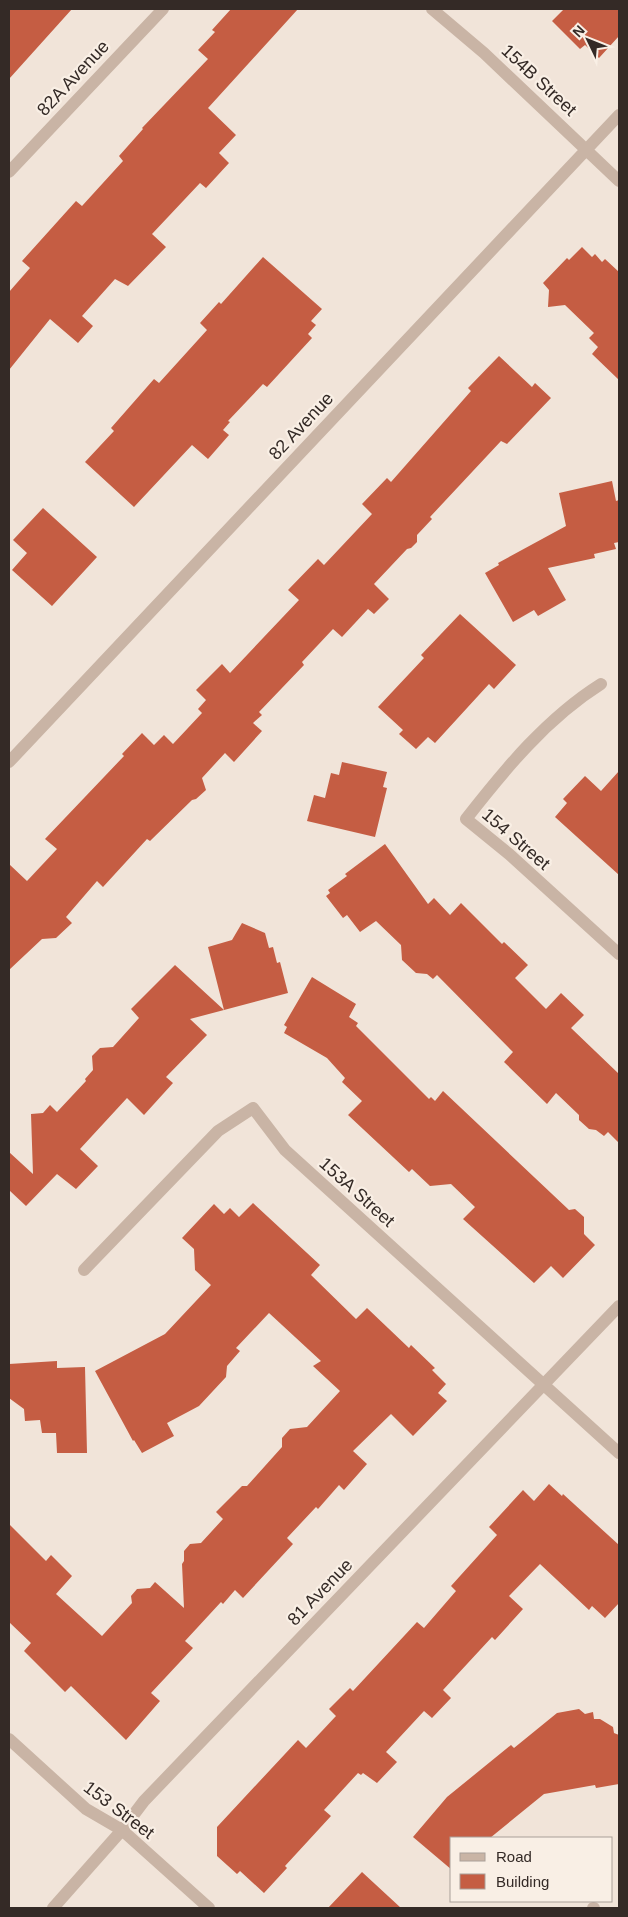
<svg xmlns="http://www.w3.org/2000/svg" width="628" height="1917" font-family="Arial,sans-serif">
	<rect width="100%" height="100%" fill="#f1e4d9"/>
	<!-- building -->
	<path fill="#c55d43" d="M 9,9 L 72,9 L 9,79 Z
		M 231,9 L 298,9 L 208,108 L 236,135 L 219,153 L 229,163 L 206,188 L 200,183 L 152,234 L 166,247 L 128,286 L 115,279 L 82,316 L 93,326 L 78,343 L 50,319 L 9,370 L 9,292 L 30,268 L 22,261 L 76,201 L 82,206 L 123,161 L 119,156 L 143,129 L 142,128 L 208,59 L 198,50 L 215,32 L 212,30 Z
		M 564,9 L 619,9 L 619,36 L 599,58 L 585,45 L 580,49 L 552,21 Z
		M 582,247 L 592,257 L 595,254 L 602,262 L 605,259 L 619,272 L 619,380 L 592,354 L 598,347 L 589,338 L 594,333 L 565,305 L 548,307 L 549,290 L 543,283 L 567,258 L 569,260 Z
		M 263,257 L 322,309 L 311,321 L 316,325 L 308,334 L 312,338 L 267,387 L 263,384 L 228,421 L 230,422 L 223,430 L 229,435 L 208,459 L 192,445 L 134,507 L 85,462 L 114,431 L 111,428 L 154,379 L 159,383 L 207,330 L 200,323 L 219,302 L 221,304 Z
		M 499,356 L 532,387 L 535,383 L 551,398 L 507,444 L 501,441 L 430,517 L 432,519 L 417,535 L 417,542 L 411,548 L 407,549 L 374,584 L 389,599 L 374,614 L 368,609 L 342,637 L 333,629 L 302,662 L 304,665 L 259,712 L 262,715 L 253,723 L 262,731 L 234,762 L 225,753 L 202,778 L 206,790 L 196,799 L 192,800 L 150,841 L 147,839 L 103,887 L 97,881 L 66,917 L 72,923 L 56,938 L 42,939 L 9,970 L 9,864 L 27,881 L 57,849 L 45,839 L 124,756 L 122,754 L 142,733 L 154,745 L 164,735 L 173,744 L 202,713 L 198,709 L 206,700 L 196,690 L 222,664 L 230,673 L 299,600 L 288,590 L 318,559 L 324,565 L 372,514 L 362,504 L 387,478 L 391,482 L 471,391 L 468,388 Z
		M 612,481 L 616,501 L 619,500 L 619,542 L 614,543 L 616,549 L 594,554 L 595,558 L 548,568 L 566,600 L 538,616 L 534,610 L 513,622 L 485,573 L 499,565 L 498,563 L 566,526 L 559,493 Z
		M 43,508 L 97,557 L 52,606 L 12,570 L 27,553 L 13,540 Z
		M 460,614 L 516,665 L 494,689 L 489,684 L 435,743 L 428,737 L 416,749 L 399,734 L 403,730 L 378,707 L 424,658 L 421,655 Z
		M 342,762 L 387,772 L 383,787 L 387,788 L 375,837 L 307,821 L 314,795 L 325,798 L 331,773 L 339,775 Z
		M 619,771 L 619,875 L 555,817 L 567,803 L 563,799 L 585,776 L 601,791 Z
		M 385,844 L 428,904 L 434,898 L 450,915 L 461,903 L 502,944 L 504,942 L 528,965 L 515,978 L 546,1009 L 561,993 L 584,1015 L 571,1028 L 619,1074 L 619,1143 L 608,1132 L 604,1136 L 596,1130 L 589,1129 L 579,1120 L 579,1115 L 556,1093 L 547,1104 L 504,1062 L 513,1052 L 437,975 L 433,979 L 427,974 L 416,973 L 402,960 L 401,945 L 376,921 L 360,932 L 347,915 L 343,918 L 326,896 L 330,893 L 328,890 L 347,876 L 345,874 Z
		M 242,923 L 265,933 L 269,948 L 273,947 L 277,963 L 280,962 L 288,993 L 224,1010 L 208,947 L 232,940 Z
		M 175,965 L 224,1010 L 190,1019 L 207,1035 L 166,1077 L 173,1083 L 144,1115 L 127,1098 L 80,1149 L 98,1166 L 76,1189 L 57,1174 L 26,1206 L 9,1190 L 9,1152 L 33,1174 L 31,1114 L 43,1113 L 50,1105 L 57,1112 L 86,1081 L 85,1079 L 93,1070 L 92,1056 L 100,1048 L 113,1047 L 139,1018 L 131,1009 Z
		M 312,977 L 356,1004 L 349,1017 L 358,1023 L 356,1026 L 429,1099 L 431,1097 L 435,1101 L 443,1091 L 569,1210 L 575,1209 L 584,1217 L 584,1234 L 595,1245 L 563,1278 L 551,1266 L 534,1283 L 463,1219 L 475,1207 L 451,1184 L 430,1186 L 412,1169 L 409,1172 L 348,1115 L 362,1101 L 342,1082 L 345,1078 L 327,1058 L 284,1033 L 287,1027 L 284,1025 Z
		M 253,1203 L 320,1265 L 311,1275 L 356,1319 L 367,1308 L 409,1348 L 411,1345 L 435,1368 L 432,1370 L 446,1384 L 438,1393 L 447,1401 L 413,1436 L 391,1414 L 353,1451 L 367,1464 L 344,1490 L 339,1485 L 318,1509 L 316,1507 L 287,1538 L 293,1544 L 243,1598 L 235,1590 L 223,1604 L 221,1602 L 185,1641 L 193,1648 L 151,1693 L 160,1701 L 126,1740 L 71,1686 L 65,1692 L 24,1651 L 31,1643 L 9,1622 L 9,1524 L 46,1561 L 51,1555 L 72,1576 L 56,1594 L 102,1636 L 132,1603 L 131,1596 L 137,1589 L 150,1588 L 155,1582 L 184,1608 L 182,1564 L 184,1561 L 184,1551 L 190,1544 L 201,1543 L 223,1519 L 216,1512 L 242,1486 L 247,1486 L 282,1447 L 282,1438 L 290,1429 L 307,1427 L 340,1391 L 313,1366 L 321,1361 L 269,1313 L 236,1348 L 240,1351 L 227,1366 L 226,1377 L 199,1406 L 167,1423 L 174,1436 L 142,1453 L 134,1440 L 133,1441 L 95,1371 L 165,1334 L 211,1285 L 195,1270 L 194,1249 L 182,1238 L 214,1204 L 224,1214 L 230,1208 L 239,1217 Z
		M 57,1361 L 57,1368 L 85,1367 L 87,1453 L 57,1453 L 56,1433 L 42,1433 L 40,1420 L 25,1421 L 24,1409 L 9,1398 L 9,1364 Z
		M 549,1484 L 562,1496 L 563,1494 L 619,1545 L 619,1603 L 605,1618 L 592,1606 L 589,1610 L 540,1564 L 509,1596 L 523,1609 L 495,1640 L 492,1637 L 443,1690 L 451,1698 L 432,1718 L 424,1711 L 386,1752 L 397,1762 L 377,1783 L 363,1773 L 361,1775 L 358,1773 L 324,1810 L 331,1816 L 285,1866 L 287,1868 L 264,1893 L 240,1871 L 237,1874 L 217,1856 L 217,1827 L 298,1740 L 306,1748 L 336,1716 L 329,1709 L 350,1688 L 353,1691 L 417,1622 L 424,1628 L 456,1591 L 451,1586 L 497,1535 L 489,1527 L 523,1490 L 534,1501 Z
		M 579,1709 L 585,1714 L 593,1712 L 594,1719 L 600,1719 L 613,1727 L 614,1733 L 619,1735 L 619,1784 L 596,1788 L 595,1785 L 544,1794 L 490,1838 L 452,1838 L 452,1870 L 413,1837 L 447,1797 L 511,1745 L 514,1748 L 557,1713 Z
		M 362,1872 L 401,1908 L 328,1908 Z"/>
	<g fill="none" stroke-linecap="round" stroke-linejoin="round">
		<!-- minor -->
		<path stroke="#c9b4a5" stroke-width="12" d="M 432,9 L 484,53 L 619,181
			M 9,172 L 163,9
			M 601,684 C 547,718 505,769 466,819 L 509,854 L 619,954
			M 9,762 L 619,115
			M 84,1270 L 218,1131 L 253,1108 L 285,1150 L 619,1453
			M 9,1739 L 86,1809 L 122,1830 L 209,1908
			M 53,1908 L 122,1830 L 144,1801 L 619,1306
			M 593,1908 L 594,1908"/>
	</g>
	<g text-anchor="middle" stroke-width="4.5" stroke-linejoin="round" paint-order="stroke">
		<!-- street labels -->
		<g font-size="18" fill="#342a26" stroke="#f9efe5">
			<text transform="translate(73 78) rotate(-47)" y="6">82A Avenue</text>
			<text transform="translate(539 80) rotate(43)" y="6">154B Street</text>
			<text transform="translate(301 426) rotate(-47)" y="6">82 Avenue</text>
			<text transform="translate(516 839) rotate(41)" y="6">154 Street</text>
			<text transform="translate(357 1192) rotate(42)" y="6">153A Street</text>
			<text transform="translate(320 1592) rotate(-46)" y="6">81 Avenue</text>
			<text transform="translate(119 1810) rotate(37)" y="6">153 Street</text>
		</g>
	</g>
	<!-- border -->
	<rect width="628" height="1917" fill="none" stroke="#342a26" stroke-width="20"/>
	<!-- legend -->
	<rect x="450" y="1837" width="162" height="65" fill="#f9efe5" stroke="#aaa099"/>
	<rect x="460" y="1853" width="25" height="8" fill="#c9b4a5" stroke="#aaa099"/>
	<text x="496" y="1862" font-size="15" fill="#342a26">Road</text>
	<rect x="460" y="1874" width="25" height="15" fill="#c55d43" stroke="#aaa099"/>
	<text x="496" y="1887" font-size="15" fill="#342a26">Building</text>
	<!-- north arrow -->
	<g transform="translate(588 40) rotate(313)" stroke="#f9efe5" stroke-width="4" paint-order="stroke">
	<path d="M0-4L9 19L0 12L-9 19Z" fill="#342a26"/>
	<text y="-8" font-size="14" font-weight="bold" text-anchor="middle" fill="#342a26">N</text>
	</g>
</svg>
